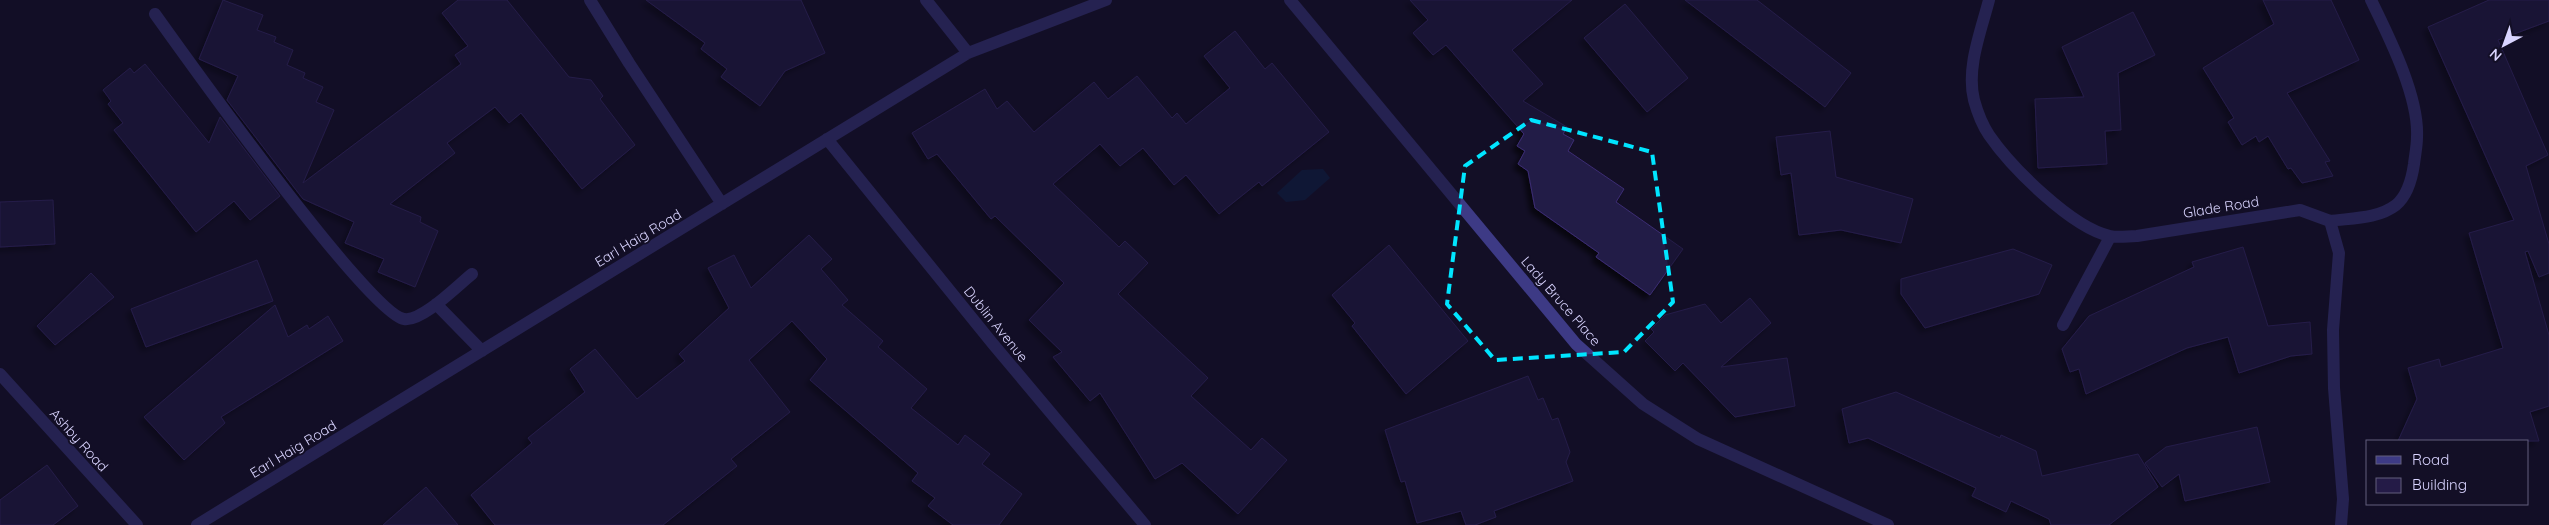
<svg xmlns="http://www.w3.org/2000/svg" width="2549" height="525" font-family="Quicksand,sans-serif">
	<defs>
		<filter id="shadow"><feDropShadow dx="-4.5" dy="4.5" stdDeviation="2.5" flood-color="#0009"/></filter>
	</defs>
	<rect width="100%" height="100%" fill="#130f26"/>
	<!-- water -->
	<path fill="#0c2248" d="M 1323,169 L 1330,178 L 1305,200 L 1286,202 L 1277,193 L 1302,170 Z"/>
	<!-- building -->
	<path fill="#241b47" stroke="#3b2d73" filter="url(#shadow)" d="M 223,0 L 263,15 L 257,30 L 276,37 L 274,42 L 293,50 L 287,65 L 305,73 L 303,78 L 323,87 L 316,102 L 334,110 L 303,183 L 461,64 L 455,55 L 468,46 L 442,13 L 458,0 L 507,0 L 569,77 L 591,80 L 603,96 L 600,99 L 635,145 L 582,189 L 521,113 L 509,123 L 495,107 L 447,143 L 455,153 L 390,204 L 421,217 L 420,222 L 438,231 L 415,287 L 378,272 L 384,259 L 345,243 L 354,222 L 303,199 L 227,100 L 238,76 L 199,59 Z
		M 646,0 L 801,0 L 825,53 L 785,71 L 760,106 L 721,77 L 727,69 L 701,49 L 705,43 Z
		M 1410,0 L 1572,0 L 1512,50 L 1543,84 L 1523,101 L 1567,127 L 1563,134 L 1574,140 L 1568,151 L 1624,189 L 1616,202 L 1683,249 L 1650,295 L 1596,257 L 1599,253 L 1535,208 L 1528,171 L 1518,164 L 1525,151 L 1517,146 L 1524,134 L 1446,45 L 1433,55 L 1413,33 L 1428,20 Z
		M 1685,0 L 1757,0 L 1851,73 L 1825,107 Z
		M 2263,0 L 2331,0 L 2359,60 L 2287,93 L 2330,161 L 2325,162 L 2333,176 L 2302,183 L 2291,168 L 2288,169 L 2268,136 L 2259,142 L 2256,136 L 2242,145 L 2228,122 L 2234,118 L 2203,68 L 2274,24 Z
		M 2489,0 L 2549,0 L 2549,21 L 2498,40 L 2548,155 L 2526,166 L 2549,244 L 2549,273 L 2539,277 L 2528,251 L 2525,252 L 2549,335 L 2549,406 L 2530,412 L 2539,441 L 2398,441 L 2417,399 L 2408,368 L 2439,359 L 2441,367 L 2503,348 L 2469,233 L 2514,220 L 2428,27 Z
		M 1625,4 L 1688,78 L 1647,112 L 1584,38 Z
		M 2133,12 L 2155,55 L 2118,73 L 2121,130 L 2105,131 L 2107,164 L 2038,168 L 2035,99 L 2084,97 L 2062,47 Z
		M 1235,31 L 1265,69 L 1272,63 L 1329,132 L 1262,186 L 1259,182 L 1219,214 L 1186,175 L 1174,185 L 1143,148 L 1120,166 L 1100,144 L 1053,184 L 1119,247 L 1125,241 L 1148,263 L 1118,294 L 1208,378 L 1191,396 L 1251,450 L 1262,438 L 1287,460 L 1238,514 L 1182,463 L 1155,479 L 1100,393 L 1090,401 L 1053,357 L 1062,352 L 1029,320 L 1064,283 L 995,216 L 991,219 L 937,154 L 928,159 L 912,133 L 985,89 L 997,109 L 1007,101 L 1034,132 L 1094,82 L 1108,99 L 1137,76 L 1172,118 L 1177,113 L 1186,124 L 1230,88 L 1204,56 Z
		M 145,64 L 209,143 L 220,117 L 280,196 L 250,220 L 234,201 L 196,232 L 114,130 L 123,123 L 108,104 L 111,101 L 103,90 L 130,68 L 134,73 Z
		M 1830,131 L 1836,177 L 1913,199 L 1901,243 L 1841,230 L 1799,235 L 1791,173 L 1781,175 L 1776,137 Z
		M 53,200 L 55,244 L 0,247 L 0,202 Z
		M 809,235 L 832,259 L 821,269 L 848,300 L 842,305 L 883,341 L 878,347 L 927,389 L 911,408 L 958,445 L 965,435 L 990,454 L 982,464 L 1022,494 L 999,525 L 953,525 L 928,506 L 935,498 L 912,481 L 918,473 L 810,380 L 827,359 L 792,321 L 749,360 L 790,412 L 731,459 L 737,466 L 663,525 L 495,525 L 471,495 L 532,443 L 528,438 L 585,392 L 570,369 L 595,349 L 637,399 L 685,361 L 679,354 L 729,308 L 708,268 L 734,255 L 751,288 Z
		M 1389,245 L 1468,341 L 1406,394 L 1352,326 L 1355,323 L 1332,295 Z
		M 2243,247 L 2268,326 L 2310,322 L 2312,354 L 2291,356 L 2239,373 L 2228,337 L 2187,348 L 2086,394 L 2079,369 L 2070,372 L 2062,349 L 2089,316 L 2194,267 L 2192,262 Z
		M 2013,249 L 2052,265 L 2039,294 L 1925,328 L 1901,294 L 1901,279 Z
		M 257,260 L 273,301 L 146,347 L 131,309 Z
		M 91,273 L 114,297 L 55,345 L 37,326 Z
		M 1750,298 L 1771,323 L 1721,367 L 1787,358 L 1795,406 L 1735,417 L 1683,363 L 1675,371 L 1645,341 L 1654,332 L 1651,329 L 1665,315 L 1705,304 L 1721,323 Z
		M 275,305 L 288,337 L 307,325 L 309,329 L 328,316 L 343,341 L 221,417 L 225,423 L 184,460 L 144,417 Z
		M 1528,376 L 1538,400 L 1543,398 L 1552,420 L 1558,418 L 1570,452 L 1566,462 L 1573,481 L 1494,511 L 1496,517 L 1475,525 L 1466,525 L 1461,511 L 1417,523 L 1405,481 L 1401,482 L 1385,430 Z
		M 1896,392 L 2000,438 L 2001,435 L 2036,451 L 2042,476 L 2138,454 L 2158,487 L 2109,525 L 2051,525 L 2049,519 L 2011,501 L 2006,512 L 1972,496 L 1976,488 L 1868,438 L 1849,443 L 1842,409 Z
		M 2257,427 L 2270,482 L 2185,501 L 2179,474 L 2162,487 L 2145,463 L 2166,447 Z
		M 47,465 L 78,506 L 53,525 L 0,525 L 0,500 Z
		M 426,487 L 458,525 L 383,525 Z"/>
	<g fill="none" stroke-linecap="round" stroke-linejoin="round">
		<!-- minor -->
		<path stroke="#3d3a85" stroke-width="12" d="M 590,0 L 629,63 L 722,204
			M 926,0 L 968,53
			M 1290,0 L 1576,344 L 1643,404 L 1698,439 L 1888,525
			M 1989,0 C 1981,31 1966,68 1974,100 C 1977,111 1983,126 1989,135 C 2011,167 2072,228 2110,236 C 2118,238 2128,236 2137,236 L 2300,210 L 2330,221 L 2339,253 L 2333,330 L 2334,388 L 2343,499 L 2341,525
			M 155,14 C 185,56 370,315 404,319 C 422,322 458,285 472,274
			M 827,139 L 993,344 L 1145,525
			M 2330,221 C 2351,218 2378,219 2396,205 C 2408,195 2412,178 2414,164 C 2415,155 2417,146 2417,137 C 2419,96 2389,37 2371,0
			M 436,304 L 482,351
			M 2063,325 L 2110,237
			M 0,374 L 137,525
			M 197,525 L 968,53 L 1106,0"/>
	</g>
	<!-- marked area -->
	<path d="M0 0H2549V525H0ZM 1531,120 L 1652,152 L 1673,302 L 1624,352 L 1495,360 L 1447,304 L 1465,166 Z" fill="#130f26" fill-opacity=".55" fill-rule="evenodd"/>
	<path fill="none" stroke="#00e5ff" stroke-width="4" stroke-dasharray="10 6" stroke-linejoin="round" d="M 1531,120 L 1652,152 L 1673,302 L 1624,352 L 1495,360 L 1447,304 L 1465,166 Z"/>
	<g text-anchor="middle" stroke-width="4" stroke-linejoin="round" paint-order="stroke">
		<!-- street labels -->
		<g font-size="14" fill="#d9d4ff" stroke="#130f26">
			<text transform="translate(2221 207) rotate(-9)" y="5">Glade Road</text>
			<text transform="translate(638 238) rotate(-31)" y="5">Earl Haig Road</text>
			<text transform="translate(1561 301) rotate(49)" y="5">Lady Bruce Place</text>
			<text transform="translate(996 324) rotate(51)" y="5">Dublin Avenue</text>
			<text transform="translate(79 440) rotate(48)" y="5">Ashby Road</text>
			<text transform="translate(293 449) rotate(-31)" y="5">Earl Haig Road</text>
		</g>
	</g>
	<!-- legend -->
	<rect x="2366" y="440" width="162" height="65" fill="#130f26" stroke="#625e7d"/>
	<rect x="2376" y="456" width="25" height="8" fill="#3d3a85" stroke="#625e7d"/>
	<text x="2412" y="465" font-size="15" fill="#d9d4ff">Road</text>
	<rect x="2376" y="478" width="25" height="15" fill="#241b47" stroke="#625e7d"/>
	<text x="2412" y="490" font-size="15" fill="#d9d4ff">Building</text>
	<!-- north arrow -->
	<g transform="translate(2504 45) rotate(221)" stroke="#130f26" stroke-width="4" paint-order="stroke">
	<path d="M0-4L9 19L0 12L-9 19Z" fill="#d9d4ff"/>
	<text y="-8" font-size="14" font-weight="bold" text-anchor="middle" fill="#d9d4ff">N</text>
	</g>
</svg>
